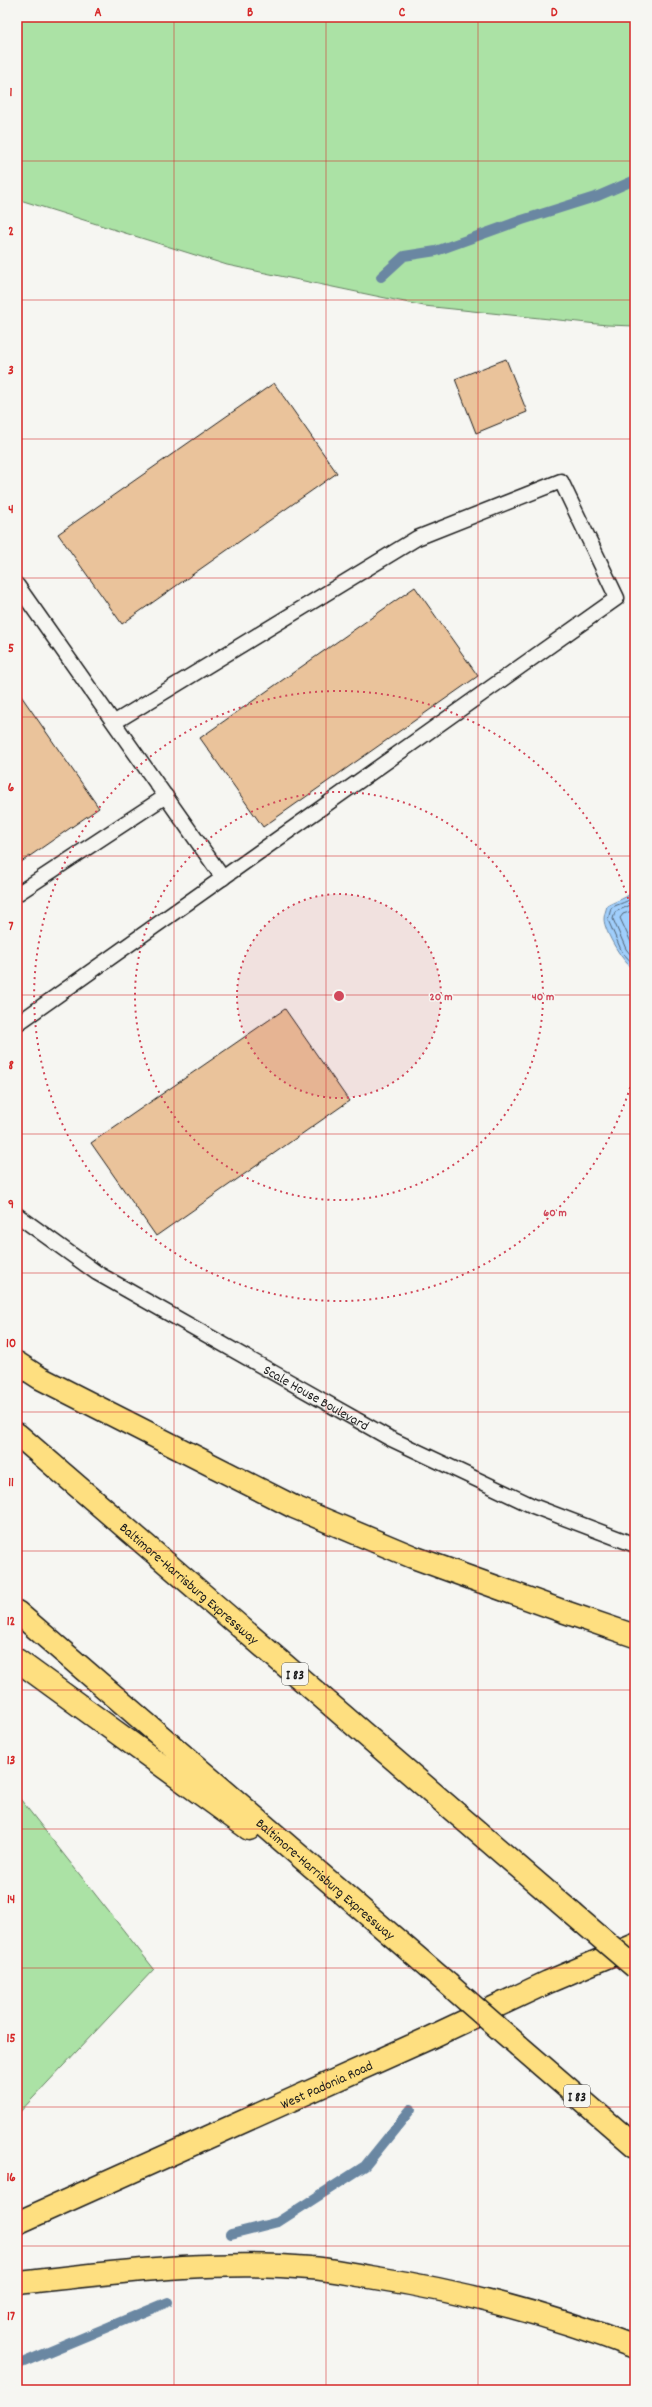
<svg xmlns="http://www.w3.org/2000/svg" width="652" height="2407" font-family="Dekko,sans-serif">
	<rect width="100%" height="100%" fill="#f6f6f2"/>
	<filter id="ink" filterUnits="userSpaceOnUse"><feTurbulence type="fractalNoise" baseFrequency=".025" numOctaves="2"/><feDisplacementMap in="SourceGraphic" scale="8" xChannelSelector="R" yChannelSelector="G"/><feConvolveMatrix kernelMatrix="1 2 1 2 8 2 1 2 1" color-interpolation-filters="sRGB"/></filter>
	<g filter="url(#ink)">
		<!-- green -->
		<path fill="#abe2a5" stroke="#647f60" d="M 17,17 L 635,17 L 635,326 L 607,325 L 424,306 L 227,265 L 17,199 Z
			M 17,1795 L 154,1969 L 17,2115 Z"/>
		<!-- water -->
		<path fill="#a0cefb" stroke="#6b87a2" d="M 635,889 L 635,970 C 624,965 604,931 604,919 C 604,915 606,910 607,906 C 617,900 627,899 635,889 Z"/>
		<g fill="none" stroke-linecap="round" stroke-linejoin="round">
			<!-- shore -->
			<path stroke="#516375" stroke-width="1" d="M 635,895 C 628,903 619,903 611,908 L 608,920 L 622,952 L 635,966
				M 635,903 L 615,912 L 613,919 L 626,949 L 635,960
				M 635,910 L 623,914 L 620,918 L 635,951"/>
			<!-- stream -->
			<path stroke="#6b87a2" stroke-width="10" d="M 381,277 L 404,256 L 436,251 L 522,220 L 598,196 L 635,180
				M 231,2234 L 278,2222 L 365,2166 L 411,2109
				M 17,2365 L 168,2302"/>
		</g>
		<!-- building -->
		<path fill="#eac39b" stroke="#1c1c1c" d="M 506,359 L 527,412 L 476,433 L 455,379 Z
			M 274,383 L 337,473 L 122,624 L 58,534 Z
			M 415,587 L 478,676 L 263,827 L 200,738 Z
			M 17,690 L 99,808 L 17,865 Z
			M 285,1009 L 349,1101 L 156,1236 L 91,1143 Z"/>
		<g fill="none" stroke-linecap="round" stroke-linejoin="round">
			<defs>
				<g id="service">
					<path d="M 17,585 L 223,878"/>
					<path d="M 17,894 L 166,796"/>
					<path d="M 17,1024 L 617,598 L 561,481 L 417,538 L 115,722"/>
					<path id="s1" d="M 17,1215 L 97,1273 L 389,1438 L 533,1506 L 635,1545"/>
				</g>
				<g id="primary">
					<path id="s2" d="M 17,2223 L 427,2039 L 548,1982 L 635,1945"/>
				</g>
				<g id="motorway">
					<path d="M 17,1363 L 40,1378 L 294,1507 L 413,1557 L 565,1612 L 635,1636"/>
					<path id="s3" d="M 17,1434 L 573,1914"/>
					<path id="s4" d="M 17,1612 L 448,1984"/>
					<path d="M 17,1660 L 249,1829"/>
					<path d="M 519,2046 L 635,2146"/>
					<path d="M 17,2283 C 113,2273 214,2259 310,2268 C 330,2269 350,2274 370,2277 C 461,2291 549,2314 635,2347"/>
				</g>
			</defs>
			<!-- service casing -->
			<use href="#service" stroke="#1c1c1c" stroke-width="17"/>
			<!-- primary casing -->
			<use href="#primary" stroke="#1c1c1c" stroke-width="25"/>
			<!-- motorway casing -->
			<use href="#motorway" stroke="#1c1c1c" stroke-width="25"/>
			<!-- service -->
			<use href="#service" stroke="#f6f6f2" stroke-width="14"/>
			<!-- primary -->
			<use href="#primary" stroke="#fedf80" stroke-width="22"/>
			<!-- motorway -->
			<use href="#motorway" stroke="#fedf80" stroke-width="22"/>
			<defs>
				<path id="motorway-bridge" d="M 573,1914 L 635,1967
					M 448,1984 L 519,2046"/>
			</defs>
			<!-- motorway-bridge casing -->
			<use href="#motorway-bridge" stroke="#1c1c1c" stroke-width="25" stroke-linecap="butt"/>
			<!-- motorway-bridge -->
			<use href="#motorway-bridge" stroke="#fedf80" stroke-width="22"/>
		</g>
	</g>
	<!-- grid -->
	<path fill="none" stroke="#d62828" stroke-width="1" stroke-opacity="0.55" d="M 174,17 L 174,2390M 326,17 L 326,2390M 478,17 L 478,2390M 17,161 L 635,161M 17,300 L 635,300M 17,439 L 635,439M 17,578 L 635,578M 17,717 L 635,717M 17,856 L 635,856M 17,995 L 635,995M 17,1134 L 635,1134M 17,1273 L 635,1273M 17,1412 L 635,1412M 17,1551 L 635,1551M 17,1690 L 635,1690M 17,1829 L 635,1829M 17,1968 L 635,1968M 17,2107 L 635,2107M 17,2246 L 635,2246"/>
	<!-- distance rings -->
	<circle cx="339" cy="996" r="102" fill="#d1495b" fill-opacity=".12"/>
	<g fill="none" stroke="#d1495b" stroke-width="2" stroke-dasharray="2 4">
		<circle cx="339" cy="996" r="102"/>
		<circle cx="339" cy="996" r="204"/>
		<path d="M635 1070A305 305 0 1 1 635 922"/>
	</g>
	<g text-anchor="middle" stroke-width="3" stroke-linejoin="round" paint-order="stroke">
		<!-- shield labels -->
		<g fill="#f6f6f2" stroke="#5d5d5c" stroke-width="1">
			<rect x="282" y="1663" width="26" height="22" rx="3"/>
			<rect x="564" y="2085" width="26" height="22" rx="3"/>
		</g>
		<g font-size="13" font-weight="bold" fill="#1c1c1c">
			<text x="295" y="1679">I 83</text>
			<text x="577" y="2101">I 83</text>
		</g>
		<!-- street labels -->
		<g font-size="14" fill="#1c1c1c" stroke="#f6f6f2">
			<text dy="5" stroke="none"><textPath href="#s1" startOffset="351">Scale House Boulevard</textPath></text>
			<text dy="5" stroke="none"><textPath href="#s3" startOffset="228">Baltimore-Harrisburg Expressway</textPath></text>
			<text dy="5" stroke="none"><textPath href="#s4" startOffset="408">Baltimore-Harrisburg Expressway</textPath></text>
			<text dy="5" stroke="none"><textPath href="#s2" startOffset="339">West Padonia Road</textPath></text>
		</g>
	</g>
	<circle cx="339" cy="996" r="6" fill="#d1495b" stroke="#f6f6f2" stroke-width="2"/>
	<g font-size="12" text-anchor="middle" font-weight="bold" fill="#d1495b" stroke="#f6f6f2" stroke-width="3" stroke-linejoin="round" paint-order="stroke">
		<text x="441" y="1000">20 m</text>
		<text x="543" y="1000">40 m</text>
		<text x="555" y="1216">60 m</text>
	</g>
	<!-- margin -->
	<rect width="652" height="2407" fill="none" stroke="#f6f6f2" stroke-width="44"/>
	<rect x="22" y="22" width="608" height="2363" fill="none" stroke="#d62828" stroke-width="1.5"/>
	<g font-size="13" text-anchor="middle" font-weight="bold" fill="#d62828">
		<text x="98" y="16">A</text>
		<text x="250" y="16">B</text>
		<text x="402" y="16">C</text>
		<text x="554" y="16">D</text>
		<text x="11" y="96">1</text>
		<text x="11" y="235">2</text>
		<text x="11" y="374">3</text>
		<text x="11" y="513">4</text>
		<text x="11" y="652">5</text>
		<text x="11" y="791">6</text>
		<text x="11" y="930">7</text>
		<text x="11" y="1069">8</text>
		<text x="11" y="1208">9</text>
		<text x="11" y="1347">10</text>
		<text x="11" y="1486">11</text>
		<text x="11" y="1625">12</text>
		<text x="11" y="1764">13</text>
		<text x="11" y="1903">14</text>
		<text x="11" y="2042">15</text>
		<text x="11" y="2181">16</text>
		<text x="11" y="2320">17</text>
	</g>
</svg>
